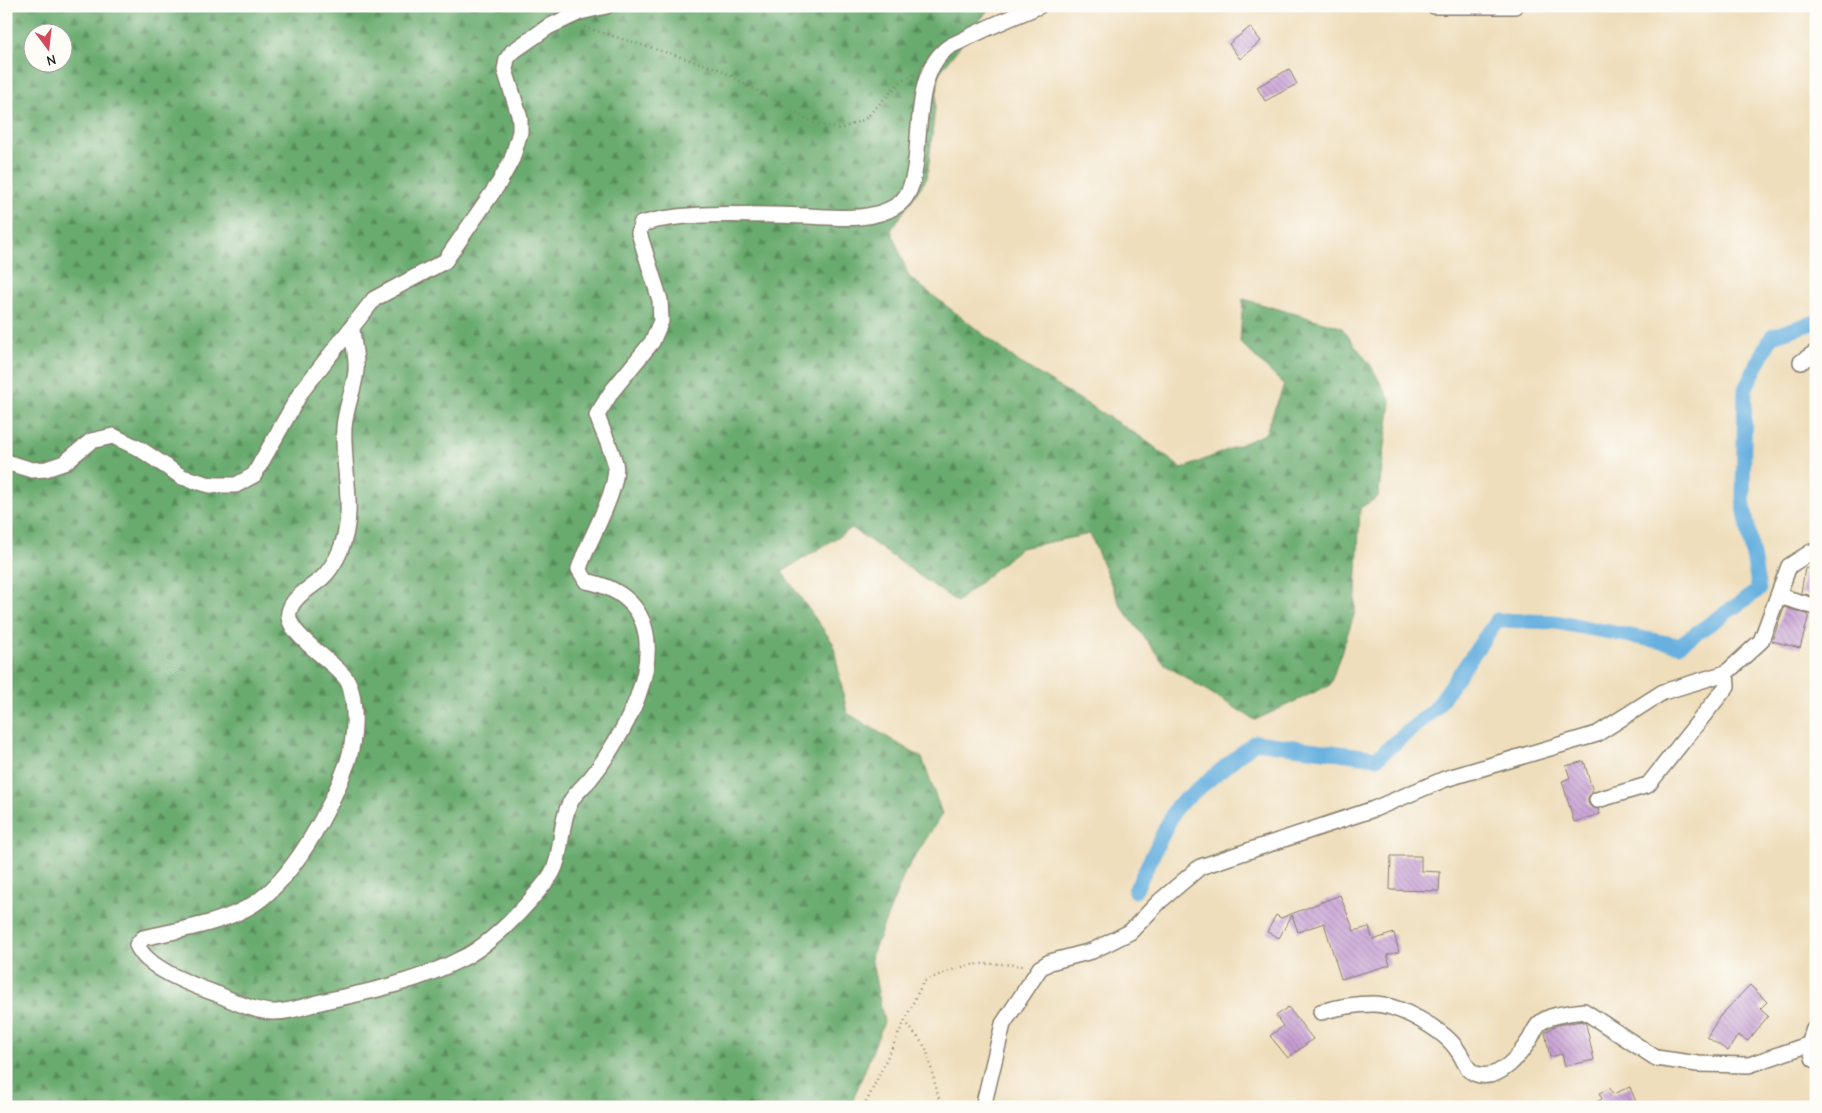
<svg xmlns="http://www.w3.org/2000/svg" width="1822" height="1113" font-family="'Comic Neue',sans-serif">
	<defs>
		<pattern id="forest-firs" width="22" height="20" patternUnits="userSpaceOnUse" patternTransform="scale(1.25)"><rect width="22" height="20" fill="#69ab6e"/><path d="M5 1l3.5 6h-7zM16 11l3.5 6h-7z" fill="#568a5a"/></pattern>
		<pattern id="building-back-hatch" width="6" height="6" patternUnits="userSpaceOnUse" patternTransform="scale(1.25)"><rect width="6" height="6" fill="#c69dd3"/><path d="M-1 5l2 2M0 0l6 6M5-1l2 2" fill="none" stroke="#a07faa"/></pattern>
	</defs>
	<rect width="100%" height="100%" fill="#fdfcf7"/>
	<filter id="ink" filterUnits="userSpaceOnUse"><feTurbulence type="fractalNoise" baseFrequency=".02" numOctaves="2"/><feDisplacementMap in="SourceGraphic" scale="10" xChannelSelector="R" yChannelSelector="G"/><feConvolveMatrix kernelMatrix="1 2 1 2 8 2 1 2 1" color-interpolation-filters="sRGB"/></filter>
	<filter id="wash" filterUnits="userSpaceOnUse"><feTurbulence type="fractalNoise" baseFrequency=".0096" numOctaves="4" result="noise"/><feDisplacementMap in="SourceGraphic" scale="20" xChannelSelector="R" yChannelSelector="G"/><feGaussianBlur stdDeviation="1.12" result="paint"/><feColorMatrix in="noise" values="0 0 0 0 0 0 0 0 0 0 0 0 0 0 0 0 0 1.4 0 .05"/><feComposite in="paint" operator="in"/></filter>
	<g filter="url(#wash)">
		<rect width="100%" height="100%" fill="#efdebc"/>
		<!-- forest -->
		<path fill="url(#forest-firs)" stroke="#426445" fill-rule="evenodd" d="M 6,6 L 991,6 L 939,73 L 927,178 L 891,230 L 909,277 L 1019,362 L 1144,439 L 1182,469 L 1265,434 L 1284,385 L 1240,342 L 1243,299 L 1341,327 L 1371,366 L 1391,402 L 1378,497 L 1360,508 L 1355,612 L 1330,685 L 1255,720 L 1165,665 L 1120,605 L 1090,534 L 1020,548 L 957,602 L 852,528 L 782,572 L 833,643 L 847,713 L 922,758 L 942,814 L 905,872 L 871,957 L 884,1022 L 850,1107 L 6,1107 ZM 32,32 L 62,32 L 62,62 L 32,62 Z"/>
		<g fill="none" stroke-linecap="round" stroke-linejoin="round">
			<!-- canal -->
			<path stroke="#67b0df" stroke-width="15" d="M 1135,891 L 1176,807 L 1255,742 L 1377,758 L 1435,709 L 1497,620 L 1555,622 L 1679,645 L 1759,590 L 1743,500 L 1745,389 L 1772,336 L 1816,322"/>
		</g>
		<g id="blocks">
			<!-- building -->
			<path fill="url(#building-back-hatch)" d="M 1250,27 L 1261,41 L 1240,59 L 1229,44 Z
				M 1289,69 L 1297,84 L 1265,101 L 1257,87 Z
				M 1805,568 L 1816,569 L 1816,597 L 1801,593 Z
				M 1784,607 L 1809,615 L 1800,648 L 1772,641 Z
				M 1584,761 L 1593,792 L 1588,797 L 1588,803 L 1591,807 L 1598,809 L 1600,814 L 1574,822 L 1562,781 L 1570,778 L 1566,766 Z
				M 1391,856 L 1421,856 L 1421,871 L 1440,872 L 1439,891 L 1390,890 Z
				M 1340,895 L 1354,931 L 1369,927 L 1373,940 L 1394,933 L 1399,952 L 1387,955 L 1390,965 L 1341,979 L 1324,923 L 1298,932 L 1292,915 L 1279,938 L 1267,932 L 1276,915 L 1281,918 Z
				M 1750,985 L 1767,1002 L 1760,1009 L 1768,1016 L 1748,1041 L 1738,1035 L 1728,1051 L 1707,1037 L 1720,1016 Z
				M 1288,1007 L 1313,1039 L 1288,1058 L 1270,1036 L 1283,1026 L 1276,1016 Z
				M 1582,1021 L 1586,1024 L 1594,1060 L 1565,1066 L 1562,1054 L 1550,1057 L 1545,1032 L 1557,1025 Z
				M 1630,1087 L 1638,1107 L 1586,1107 L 1602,1099 L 1599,1093 L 1610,1088 L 1613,1094 Z"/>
		</g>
	</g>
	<g filter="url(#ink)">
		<use href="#blocks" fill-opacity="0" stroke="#867d6c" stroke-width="1"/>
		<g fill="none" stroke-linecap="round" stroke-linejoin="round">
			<defs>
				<path id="street" d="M 1434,6 L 1515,6
					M 352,329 C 353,342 357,358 356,371 C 354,390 345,409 344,428 C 342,470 357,511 340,551 C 337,558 331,568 326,574 C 315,587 293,594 289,612 C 284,635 342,665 349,684 C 357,706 355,739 348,761 C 332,807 291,885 247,908 C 215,925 178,930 143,938 L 137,945 C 147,969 193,985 217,994 C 234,1001 253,1011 272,1012 C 289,1013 311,1004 329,1000 C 374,991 421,980 463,958 C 493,943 527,906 548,879 C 564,860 558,824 571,801 C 576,792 584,786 590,779 C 599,768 607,756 614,744 C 650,688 676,599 586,581 L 579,569 C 587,542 621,488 615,463 C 611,447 602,431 597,415 L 612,391 L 652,342 L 661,321 L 660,300 L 639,233 L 641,224 C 686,210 758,215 807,216 C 836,217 870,222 896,206 C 933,185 902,85 946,49 C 950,45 957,43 963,40 C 987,27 1013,17 1039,6
					M 1801,362 L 1816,352
					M 6,462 L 32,470 L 46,469 L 64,463 L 91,441 L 113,436 L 140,449 L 182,477 L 210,485 L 236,485 L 254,475 L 301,392 L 374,299 L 445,261 L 499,183 L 512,159 L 520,132 L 520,118 L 505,70 L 507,59 L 512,52 L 548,27 L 580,12 L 606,6
					M 1779,596 L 1816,607
					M 1597,800 L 1648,785 L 1727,686 L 1726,673
					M 1321,1012 C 1338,1007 1355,1004 1373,1004 C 1398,1004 1445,1030 1458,1051 C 1465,1060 1466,1073 1480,1075 C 1501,1079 1520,1055 1530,1039 C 1533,1034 1536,1026 1540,1023 C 1550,1014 1571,1013 1584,1011 L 1656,1058 L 1698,1064 L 1749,1065 L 1813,1043
					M 983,1107 L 1003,1024 L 1040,968 L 1050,962 L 1092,951 L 1130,932 L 1160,901 L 1200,867 L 1374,809 L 1445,779 L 1597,734 L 1663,692 L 1726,673 L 1761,641 L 1789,566 L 1811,552 L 1816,551"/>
				<path id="secondary" d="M 1816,1031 L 1813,1043 L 1816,1057"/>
			</defs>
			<!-- street casing -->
			<use href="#street" stroke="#867d6c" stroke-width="18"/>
			<!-- secondary casing -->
			<use href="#secondary" stroke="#867d6c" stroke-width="24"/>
			<!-- path -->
			<path stroke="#867d6c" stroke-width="2.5" stroke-dasharray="1 4" stroke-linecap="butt" d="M 584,27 L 719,69 L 814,123 L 840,129 L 865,119 L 903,79 L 914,75
				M 905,1021 L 926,1048 L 941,1107
				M 864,1107 L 923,982 C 965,963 978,961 1024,966"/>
			<!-- street -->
			<use href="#street" stroke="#fff" stroke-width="15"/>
			<!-- secondary -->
			<use href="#secondary" stroke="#fff" stroke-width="21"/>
		</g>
	</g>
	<!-- margin -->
	<rect width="1822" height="1113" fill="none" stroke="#fdfcf7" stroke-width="25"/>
	<!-- north arrow -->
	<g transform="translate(48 48) rotate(165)"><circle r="24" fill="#fdfcf7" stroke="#a3a29f"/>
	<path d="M0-4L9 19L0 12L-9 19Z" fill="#d1495b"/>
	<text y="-8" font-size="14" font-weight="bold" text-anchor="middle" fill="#1c1c1c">N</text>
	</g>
</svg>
